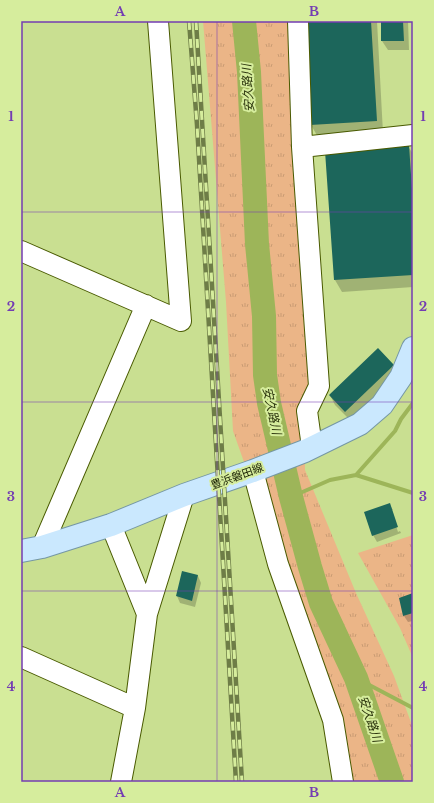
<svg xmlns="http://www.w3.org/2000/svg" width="434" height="803" font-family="'Libre Baskerville','Noto Sans JP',serif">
	<defs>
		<pattern id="grass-tufts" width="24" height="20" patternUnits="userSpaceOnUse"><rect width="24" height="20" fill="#ebb587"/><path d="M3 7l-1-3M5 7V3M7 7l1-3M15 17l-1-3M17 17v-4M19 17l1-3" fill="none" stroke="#c99b73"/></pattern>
	</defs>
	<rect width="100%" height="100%" fill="#c9df91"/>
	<!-- grass -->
	<path fill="url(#grass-tufts)" d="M 203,21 L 295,21 L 319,386 L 304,409 L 305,470 L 356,593 L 394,676 L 413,728 L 413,782 L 349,782 L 272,541 L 233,431 L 226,302 Z
		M 413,535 L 413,658 L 400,628 L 358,553 Z"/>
	<!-- shadow -->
	<path fill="#0003" d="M 305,21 L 377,21 L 383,133 L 318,137 L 311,125 Z
		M 382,21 L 408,21 L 409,50 L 388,50 L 382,41 Z
		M 408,146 L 413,154 L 413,287 L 342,292 L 335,280 Z
		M 378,349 L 394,366 L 399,375 L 351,421 L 335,405 L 330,395 Z
		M 389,504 L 393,510 L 391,510 L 398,532 L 400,531 L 401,533 L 377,542 L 373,535 Z
		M 183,572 L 198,576 L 201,583 L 195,607 L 180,603 L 177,596 Z
		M 413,594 L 413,621 L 408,622 L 404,616 Z"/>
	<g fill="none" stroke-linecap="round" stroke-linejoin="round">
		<!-- stream -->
		<path stroke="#9db559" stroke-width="4" d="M 356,475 L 395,431 L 401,419 L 413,403
			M 291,497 L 330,480 L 356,475 L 413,493
			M 356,678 L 413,708"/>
		<!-- river -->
		<path stroke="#9db559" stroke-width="24" d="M 244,21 L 249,72 L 257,244 L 264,316 L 265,375 L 269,403 L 291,497 L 310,567 L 321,603 L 356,678 L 392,782"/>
	</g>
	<!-- building -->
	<path fill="#1c665b" d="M 304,21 L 371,21 L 377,121 L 310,125 Z
		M 381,21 L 403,21 L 404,41 L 381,41 Z
		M 409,145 L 413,204 L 413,275 L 334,280 L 325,151 Z
		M 378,348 L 394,365 L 345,412 L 329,395 Z
		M 390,503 L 398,527 L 372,536 L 364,512 Z
		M 182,571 L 198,575 L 192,601 L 176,596 Z
		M 413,593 L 413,613 L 403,616 L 399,598 Z"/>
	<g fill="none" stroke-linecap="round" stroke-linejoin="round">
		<defs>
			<path id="minor" d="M 298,21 L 302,147 L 319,386 L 307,411 L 312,447
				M 302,147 L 413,135
				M 21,251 L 181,321 L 158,21
				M 253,471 L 278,564 L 333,720 L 343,782
				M 111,525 L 147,614
				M 42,547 L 146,305
				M 21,657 L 135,708
				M 121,782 L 135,708 L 147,614 L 184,495"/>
			<path id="major" d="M 21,551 L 42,547 L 111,525 L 184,495 L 253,471 L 305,451 L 360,424 L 382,405 L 401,377 L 413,348"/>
		</defs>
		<!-- minor casing -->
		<use href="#minor" stroke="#495a00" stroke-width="22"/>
		<!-- major casing -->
		<use href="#major" stroke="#7597a4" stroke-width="24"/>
		<!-- minor -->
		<use href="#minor" stroke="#fff" stroke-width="20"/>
		<!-- major -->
		<use href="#major" stroke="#cae8fe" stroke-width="22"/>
		<defs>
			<path id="rail" d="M 189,21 L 197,125 L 236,782
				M 196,21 L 242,782"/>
		</defs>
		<!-- rail casing -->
		<use href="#rail" stroke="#6e7d47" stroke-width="4.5"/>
		<!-- rail -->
		<use href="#rail" stroke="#d6ed9d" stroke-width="3" stroke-dasharray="9" stroke-linecap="butt"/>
	</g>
	<!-- grid -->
	<path fill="none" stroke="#743db3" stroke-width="1" stroke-opacity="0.55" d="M 217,21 L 217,782M 21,212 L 413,212M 21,402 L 413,402M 21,591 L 413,591"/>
	<g text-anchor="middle" stroke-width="4" stroke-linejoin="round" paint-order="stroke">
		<!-- street labels -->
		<g font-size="11" fill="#171e00" stroke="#d6ed9d">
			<text transform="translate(237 476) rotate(-20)" y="4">豊浜磐田線</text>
		</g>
		<!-- water labels -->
		<g font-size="12" font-style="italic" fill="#2a330c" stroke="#d6ed9d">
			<text transform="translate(248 88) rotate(-94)" y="4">安久路川</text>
			<text transform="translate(272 411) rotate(78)" y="4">安久路川</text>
			<text transform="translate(370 719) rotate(71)" y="4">安久路川</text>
		</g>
	</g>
	<!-- border -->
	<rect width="434" height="803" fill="none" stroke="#d6ed9d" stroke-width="44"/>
	<rect x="22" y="22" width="390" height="759" fill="none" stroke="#743db3" stroke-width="1.5"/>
	<g font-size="13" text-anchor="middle" font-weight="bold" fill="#743db3">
		<text x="120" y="16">A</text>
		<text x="314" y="16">B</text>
		<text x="11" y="121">1</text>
		<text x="423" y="121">1</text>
		<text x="11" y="311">2</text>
		<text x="423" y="311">2</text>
		<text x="11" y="501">3</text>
		<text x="423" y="501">3</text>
		<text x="11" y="691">4</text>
		<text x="423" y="691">4</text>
		<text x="120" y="797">A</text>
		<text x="314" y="797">B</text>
	</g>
</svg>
